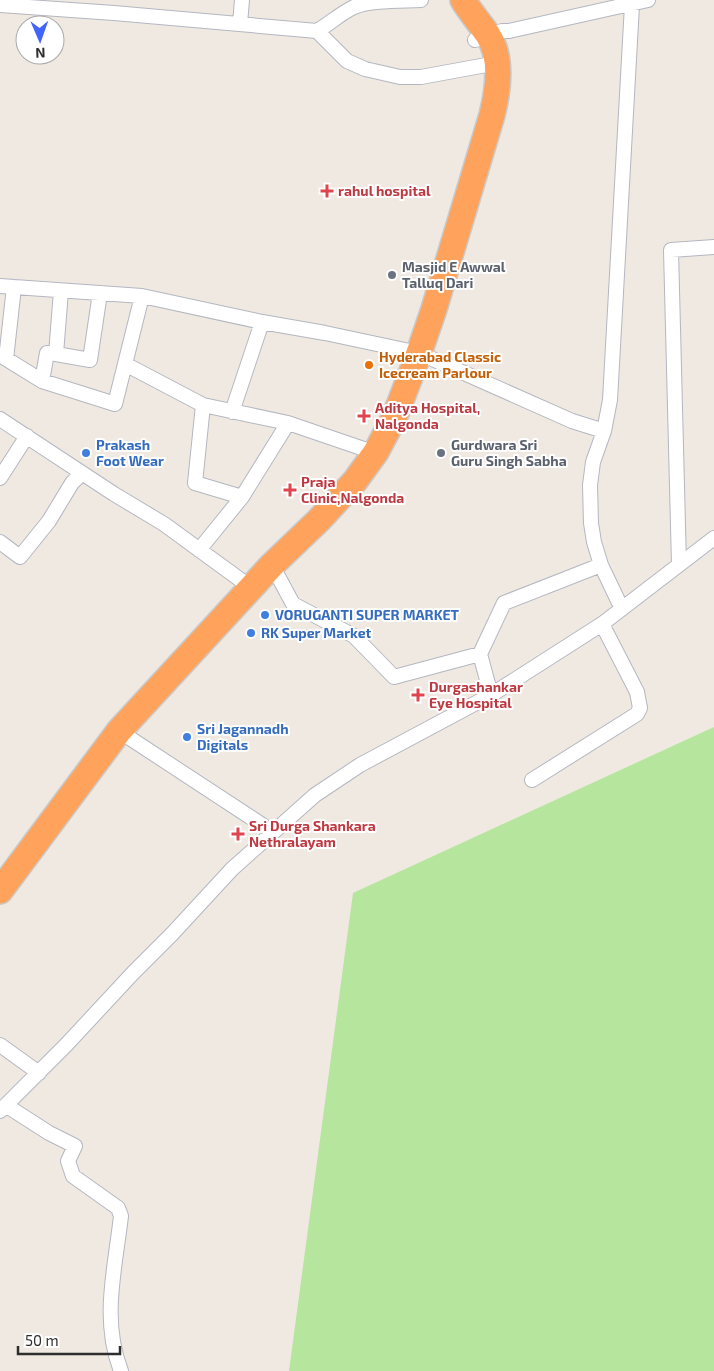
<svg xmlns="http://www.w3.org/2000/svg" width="714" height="1371" font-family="'Exo 2',sans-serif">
	<rect width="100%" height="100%" fill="#efe9e1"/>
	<!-- green -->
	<path fill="#b6e59e" d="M 714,727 L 714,1371 L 289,1371 L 353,893 Z"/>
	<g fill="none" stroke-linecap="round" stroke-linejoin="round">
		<defs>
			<path id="street" d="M 0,5 L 114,13 L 317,31 L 347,61 L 365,69 L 400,77 L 421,77 L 497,63
				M 240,24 L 242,0
				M 317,31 C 329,24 341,13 354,7 C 371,0 401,1 421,0
				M 475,40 L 502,31 L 509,31 L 648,0
				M 0,286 L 142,296 L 262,322 L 325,333 L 419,353 L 572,421 L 604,431
				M 56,354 L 90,360 L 100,293
				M 0,355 L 42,381 L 115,404 L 142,296
				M 6,359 L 14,287
				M 125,364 L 203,405 L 288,423 L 242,497 L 195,483 L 203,405
				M 42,381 L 47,353 L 56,354 L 61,291
				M 232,412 L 262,322
				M 0,419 L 114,494 L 164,524 L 242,581
				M 288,423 L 364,449
				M 0,478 L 27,436
				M 0,542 L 20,557 L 49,521 L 72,483 L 82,473
				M 199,550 L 242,497
				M 272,565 L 293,604 L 354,636 L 394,677 L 480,654 L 491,695
				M 679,565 L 671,250 L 714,247
				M 622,609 L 601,565 L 594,542 L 591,523 L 590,485 L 593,462 L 604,431 L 610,400 L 632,5
				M 480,654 L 504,603 L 601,565
				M 119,731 L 273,832
				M 532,780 L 637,714 L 640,708 L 637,692 L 602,624
				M 0,1045 L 39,1073
				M 7,1106 L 49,1133 L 75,1146 L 68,1161 L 73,1176 L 118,1208 L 121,1216 C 115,1269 101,1320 121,1371
				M 0,1111 L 67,1044 L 133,973 L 172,934 L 232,869 L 315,795 L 360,765 L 491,695 L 602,624 L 714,538"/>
			<path id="highway" d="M 0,891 L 119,731 L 272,565 L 319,520 L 355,481 L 376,452 L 395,416 L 419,353 L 434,309 L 492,115 C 498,91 503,58 488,35 C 480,23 470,12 463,0"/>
		</defs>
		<!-- street casing -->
		<use href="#street" stroke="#b4b7c1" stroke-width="16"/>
		<!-- highway casing -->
		<use href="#highway" stroke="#c9c9c9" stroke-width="28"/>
		<!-- street -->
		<use href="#street" stroke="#fff" stroke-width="14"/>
		<!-- highway -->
		<use href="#highway" stroke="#ffa35c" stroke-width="25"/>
	</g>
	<!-- markers -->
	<g fill="#e0444e" stroke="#fff" stroke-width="2">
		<path d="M324.5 183.5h5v5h5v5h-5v5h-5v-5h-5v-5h5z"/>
		<path d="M361.5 408.5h5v5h5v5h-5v5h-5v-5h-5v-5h5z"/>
		<path d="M287.5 482.5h5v5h5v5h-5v5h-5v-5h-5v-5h5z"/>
		<path d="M415.5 687.5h5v5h5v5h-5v5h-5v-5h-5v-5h5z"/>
		<path d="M235.5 826.5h5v5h5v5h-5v5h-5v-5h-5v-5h5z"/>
	</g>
	<g fill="#6b7280" stroke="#fff" stroke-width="2">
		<circle cx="392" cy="275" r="5"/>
		<circle cx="441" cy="453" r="5"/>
	</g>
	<circle fill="#e8710a" stroke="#fff" stroke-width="2" cx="369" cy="365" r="5"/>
	<g fill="#3f7fe0" stroke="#fff" stroke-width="2">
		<circle cx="86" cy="453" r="5"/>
		<circle cx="265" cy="615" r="5"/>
		<circle cx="251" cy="633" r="5"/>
		<circle cx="187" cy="737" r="5"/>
	</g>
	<g text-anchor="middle" stroke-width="4" stroke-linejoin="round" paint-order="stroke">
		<!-- health labels -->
		<g font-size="14" font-weight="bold" fill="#be3a42" stroke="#fff" text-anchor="start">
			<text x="338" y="196">rahul hospital</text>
			<text x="375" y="413">Aditya Hospital,<tspan x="375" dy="16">Nalgonda</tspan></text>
			<text x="301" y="487">Praja<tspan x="301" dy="16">Clinic,Nalgonda</tspan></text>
			<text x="429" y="692">Durgashankar<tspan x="429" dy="16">Eye Hospital</tspan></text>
			<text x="249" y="831">Sri Durga Shankara<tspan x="249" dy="16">Nethralayam</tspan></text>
		</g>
		<!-- worship labels -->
		<g font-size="14" font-weight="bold" fill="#5b616d" stroke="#fff" text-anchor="start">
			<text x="402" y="272">Masjid E Awwal<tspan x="402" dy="16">Talluq Dari</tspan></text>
			<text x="451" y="450">Gurdwara Sri<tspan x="451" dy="16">Guru Singh Sabha</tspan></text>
		</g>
		<!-- food labels -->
		<g font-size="14" font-weight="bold" fill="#c56008" stroke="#fff" text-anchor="start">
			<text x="379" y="362">Hyderabad Classic<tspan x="379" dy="16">Icecream Parlour</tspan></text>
		</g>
		<!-- shop labels -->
		<g font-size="14" font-weight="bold" fill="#366cbe" stroke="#fff" text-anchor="start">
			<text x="96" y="450">Prakash<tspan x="96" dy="16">Foot Wear</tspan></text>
			<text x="275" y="620">VORUGANTI SUPER MARKET</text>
			<text x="261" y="638">RK Super Market</text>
			<text x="197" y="734">Sri Jagannadh<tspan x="197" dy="16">Digitals</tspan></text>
		</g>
	</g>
	<!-- north arrow -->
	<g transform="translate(40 40) rotate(178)"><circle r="24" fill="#ffffff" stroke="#ababab"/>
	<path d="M0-4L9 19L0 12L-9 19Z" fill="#4264fb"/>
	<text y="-8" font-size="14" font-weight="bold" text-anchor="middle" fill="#2e2e2e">N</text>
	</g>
	<!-- scale -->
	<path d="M18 1346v8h102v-8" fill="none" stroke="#2e2e2e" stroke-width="2.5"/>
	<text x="25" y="1346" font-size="15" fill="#2e2e2e" stroke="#ffffff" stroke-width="4" paint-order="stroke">50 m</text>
</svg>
